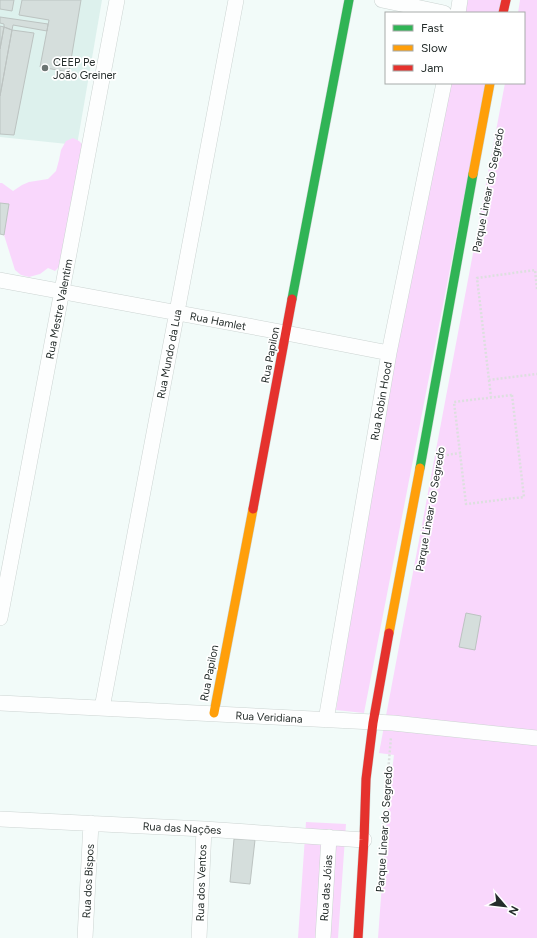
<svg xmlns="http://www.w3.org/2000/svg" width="537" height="938" font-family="Figtree,sans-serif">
	<rect width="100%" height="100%" fill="#f2fbf9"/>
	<!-- built -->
	<path fill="#ddf1ed" d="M 0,0 L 102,0 L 77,145 L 0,137 Z"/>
	<!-- green -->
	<path fill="#f9d7fc" d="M 466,0 L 502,0 L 499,13 L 464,13 Z
		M 520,0 L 537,0 L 537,938 L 378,938 L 388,802 L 394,755 L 379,753 L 505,83 L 524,83 L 524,13 L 518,13 Z
		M 449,83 L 486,83 L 364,713 L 336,710 L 394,353 Z
		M 73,138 L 79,141 L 87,149 L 59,267 L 55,271 L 48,268 L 40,274 L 29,277 L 21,275 L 15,270 L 4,235 L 9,204 L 0,203 L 0,183 L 2,183 L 13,191 L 22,185 L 29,182 L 48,179 L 56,171 L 59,160 L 61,150 L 66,141 Z
		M 306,822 L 346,824 L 338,938 L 298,938 Z"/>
	<!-- building -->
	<path fill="#d5dedc" stroke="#bcc3c1" d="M 0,0 L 14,0 L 12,11 L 0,9 Z
		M 22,0 L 81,0 L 69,72 L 40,67 L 49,20 L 19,15 Z
		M 0,17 L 48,24 L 47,31 L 13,25 L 12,30 L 4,27 L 4,24 L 0,23 Z
		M 0,26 L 4,27 L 0,49 Z
		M 4,27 L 12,30 L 0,96 L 0,49 Z
		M 12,30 L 34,33 L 14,135 L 0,134 L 0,96 Z
		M 0,203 L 9,204 L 4,235 L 0,234 Z
		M 466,613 L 481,616 L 475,650 L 459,647 Z
		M 234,839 L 255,840 L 250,884 L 230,882 Z"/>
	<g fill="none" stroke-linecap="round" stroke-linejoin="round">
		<defs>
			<path id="street" d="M 382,0 L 444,13
				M 458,13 L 460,0
				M 0,280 L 286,333 L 389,353
				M 0,618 L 117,0
				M 0,703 L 393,723 L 537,738
				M 102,708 L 236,0
				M 326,720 L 389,353 L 444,83
				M 0,819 L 204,829 L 364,840
				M 85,938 L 91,823
				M 199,938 L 204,829
				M 323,938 L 329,837"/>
			<path id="fast" d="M 292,299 L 349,0
				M 420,468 L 473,174"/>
			<path id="slow" d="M 473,174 L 490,83
				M 389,633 L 420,468
				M 214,713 L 253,509"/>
			<path id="jam" d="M 503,13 L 506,0
				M 253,509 L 292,299
				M 358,938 L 364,840 L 366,779 L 373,723 L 389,633"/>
		</defs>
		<!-- street casing -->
		<use href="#street" stroke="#ccd4d2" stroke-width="16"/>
		<!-- fast casing -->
		<use href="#fast" stroke="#ccd4d2" stroke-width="10"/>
		<!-- slow casing -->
		<use href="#slow" stroke="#ccd4d2" stroke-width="10"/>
		<!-- jam casing -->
		<use href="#jam" stroke="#ccd4d2" stroke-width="10"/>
		<!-- path -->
		<path stroke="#dddfdf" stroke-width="2.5" stroke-dasharray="2 2" stroke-linecap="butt" d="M 537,289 L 535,270 L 477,278 L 489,380 L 537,374
			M 489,380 L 491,397
			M 512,395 L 524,497 L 466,504 L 454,402 Z
			M 439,456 L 461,453
			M 383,832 L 391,737"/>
		<!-- street -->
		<use href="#street" stroke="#fdfefe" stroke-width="15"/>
		<!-- fast -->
		<use href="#fast" stroke="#30b455" stroke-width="9"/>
		<!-- slow -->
		<use href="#slow" stroke="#ff9f0a" stroke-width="9"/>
		<!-- jam -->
		<use href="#jam" stroke="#e5322d" stroke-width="9"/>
	</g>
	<!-- markers -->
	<circle fill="#6c7472" stroke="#fff" stroke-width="1.5" cx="45" cy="68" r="4"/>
	<g text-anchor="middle" stroke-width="3.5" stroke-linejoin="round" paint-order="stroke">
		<!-- poi labels -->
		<g font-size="11" fill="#242c2a" stroke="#fff" text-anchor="start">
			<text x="53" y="66">CEEP Pe<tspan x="53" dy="13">João Greiner</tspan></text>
		</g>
		<!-- street labels -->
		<g font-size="11" fill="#242c2a" stroke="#fff">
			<text transform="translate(488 190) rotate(-79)" y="4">Parque Linear do Segredo</text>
			<text transform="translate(59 309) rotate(-79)" y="4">Rua Mestre Valentim</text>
			<text transform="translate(218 321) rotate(11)" y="4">Rua Hamlet</text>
			<text transform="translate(169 354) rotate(-79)" y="4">Rua Mundo da Lua</text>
			<text transform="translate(270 355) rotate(-79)" y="4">Rua Papilon</text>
			<text transform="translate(381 401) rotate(-80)" y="4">Rua Robin Hood</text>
			<text transform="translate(430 509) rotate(-80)" y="4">Parque Linear do Segredo</text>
			<text transform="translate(209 673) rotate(-79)" y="4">Rua Papilon</text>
			<text transform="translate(269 717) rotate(3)" y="4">Rua Veridiana</text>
			<text transform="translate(182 828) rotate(3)" y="4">Rua das Nações</text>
			<text transform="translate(384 829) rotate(-86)" y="4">Parque Linear do Segredo</text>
			<text transform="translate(88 881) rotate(-87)" y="4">Rua dos Bispos</text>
			<text transform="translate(201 883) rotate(-88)" y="4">Rua dos Ventos</text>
			<text transform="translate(326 888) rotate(-86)" y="4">Rua das Jóias</text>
		</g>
	</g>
	<!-- legend -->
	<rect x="385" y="12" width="140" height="72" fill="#ffffff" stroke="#a7abaa"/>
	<rect x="393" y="25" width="20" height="6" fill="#30b455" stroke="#a7abaa"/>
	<text x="421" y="32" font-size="12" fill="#242c2a">Fast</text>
	<rect x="393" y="45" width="20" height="6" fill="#ff9f0a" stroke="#a7abaa"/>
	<text x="421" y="52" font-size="12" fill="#242c2a">Slow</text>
	<rect x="393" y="65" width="20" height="6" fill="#e5322d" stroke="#a7abaa"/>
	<text x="421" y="72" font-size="12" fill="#242c2a">Jam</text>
	<!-- north arrow -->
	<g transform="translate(505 906) rotate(118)" stroke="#ffffff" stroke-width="3" paint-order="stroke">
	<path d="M0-3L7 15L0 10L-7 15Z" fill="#242c2a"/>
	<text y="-6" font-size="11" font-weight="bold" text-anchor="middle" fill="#242c2a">N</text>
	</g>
</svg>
